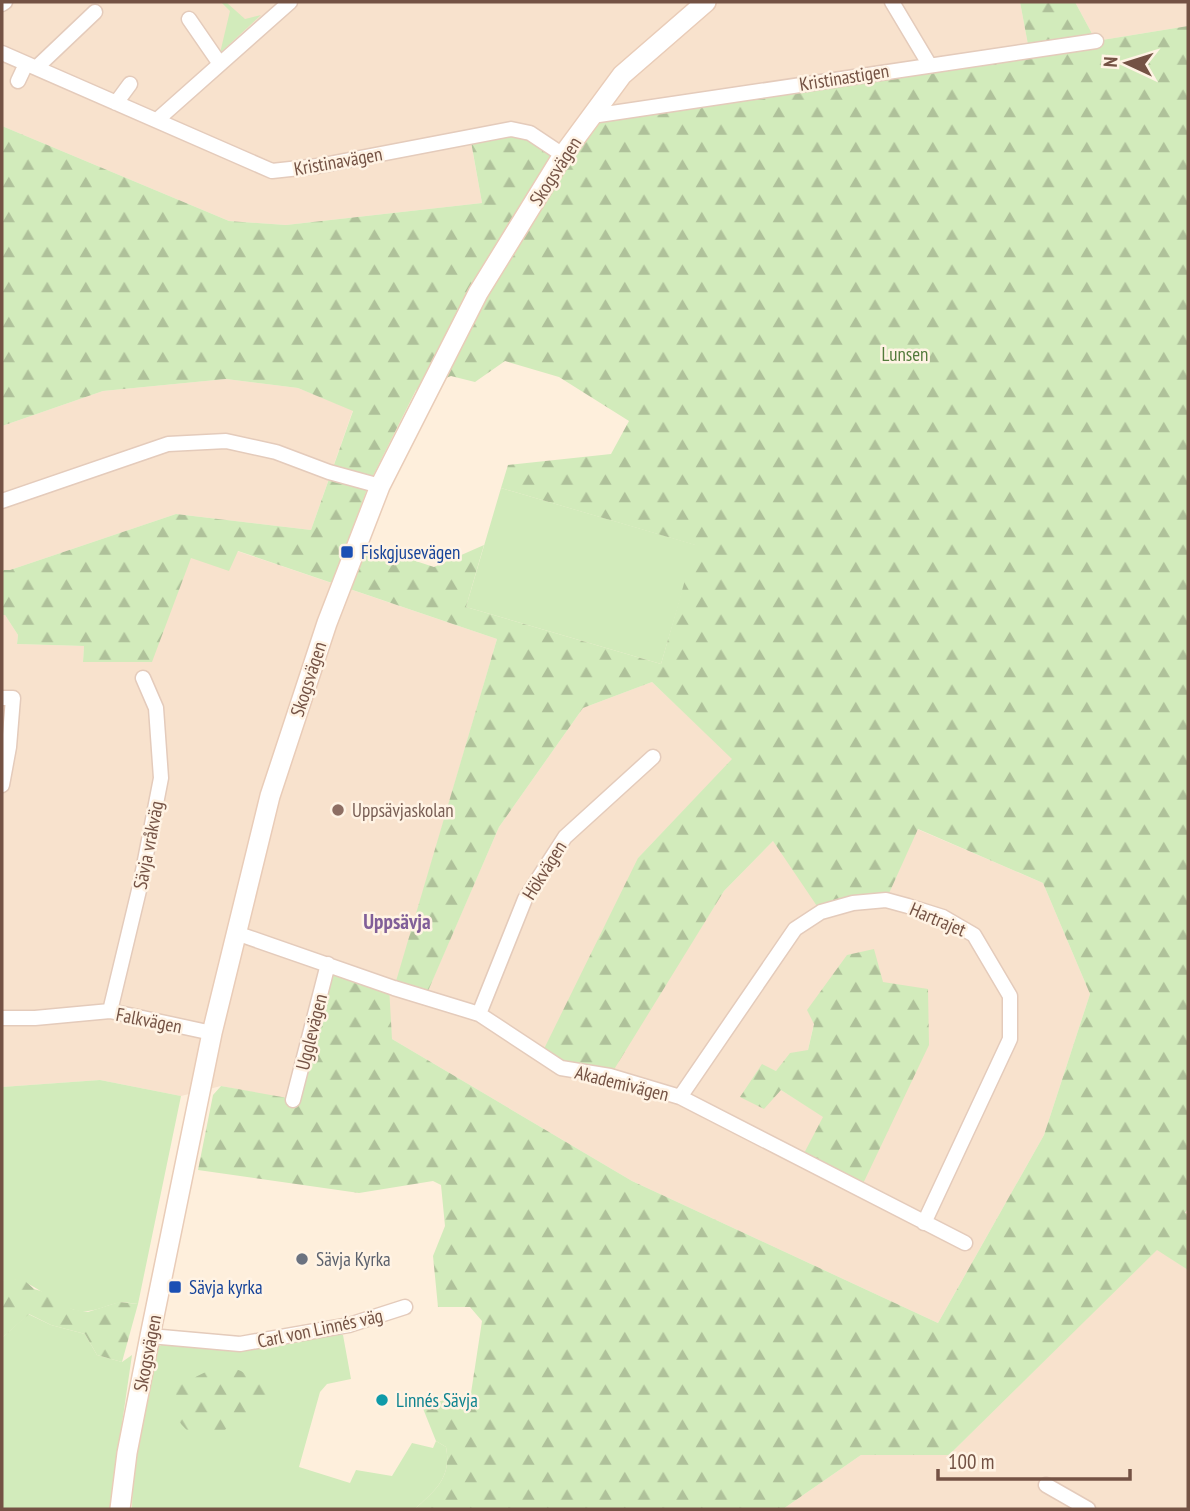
<svg xmlns="http://www.w3.org/2000/svg" width="1190" height="1511" font-family="'PT Sans Narrow',sans-serif">
	<defs>
		<pattern id="forest-firs" width="22" height="20" patternUnits="userSpaceOnUse" patternTransform="scale(1.75)"><rect width="22" height="20" fill="#d2ebbb"/><path d="M5 1l3.5 6h-7zM16 11l3.5 6h-7z" fill="#afc19a"/></pattern>
	</defs>
	<rect width="100%" height="100%" fill="#feefdc"/>
	<!-- residential -->
	<path fill="#f8e2cd" fill-rule="evenodd" d="M 2,2 L 1020,2 L 1029,50 L 563,155 L 470,137 L 482,203 L 286,225 L 229,221 L 2,126 Z
		M 1075,2 L 1188,2 L 1188,26 L 1096,41 Z
		M 226,379 L 298,388 L 353,410 L 311,530 L 176,514 L 10,570 L 2,570 L 2,426 L 103,391 Z
		M 237,551 L 497,639 L 395,987 L 425,997 L 499,827 L 583,708 L 652,682 L 733,759 L 638,858 L 680,961 L 724,891 L 773,841 L 886,900 L 917,829 L 1043,883 L 1090,994 L 1044,1135 L 938,1323 L 632,1181 L 392,1039 L 293,1100 L 221,1086 L 181,1096 L 100,1080 L 2,1087 L 2,615 L 5,615 L 18,635 L 17,644 L 84,646 L 83,661 L 192,557 ZM 814,1023 L 860,1190 L 824,1117 L 781,1090 L 762,1065 L 776,1071 L 808,1050 Z
		M 1157,1249 L 1188,1270 L 1188,1509 L 783,1509 L 861,1455 L 949,1455 Z"/>
	<!-- green -->
	<path fill="#d2ebbb" d="M 221,2 L 226,2 L 245,19 L 261,15 L 220,53 L 230,11 Z
		M 501,488 L 696,545 L 661,664 L 466,607 Z
		M 100,1080 L 181,1096 L 138,1304 C 131,1303 123,1302 117,1303 C 102,1307 90,1314 75,1310 C 51,1304 27,1272 2,1281 L 2,1087 Z
		M 28,1314 L 51,1325 L 85,1334 L 97,1355 L 122,1362 L 132,1355 L 113,1485 L 113,1509 L 2,1509 L 2,1338 Z
		M 316,1332 L 343,1335 L 351,1379 L 327,1384 L 320,1392 L 299,1467 L 350,1483 L 356,1470 L 392,1476 L 412,1443 L 433,1448 L 436,1441 L 446,1447 C 452,1478 435,1490 415,1509 L 132,1509 L 133,1461 L 154,1361 L 159,1346 L 169,1342 Z"/>
	<!-- forest -->
	<path fill="url(#forest-firs)" fill-rule="evenodd" d="M 1020,2 L 1075,2 L 1096,41 L 1188,26 L 1188,1208 L 1185,1213 L 1188,1214 L 1188,1270 L 1157,1250 L 949,1455 L 861,1455 L 783,1509 L 415,1509 C 435,1490 452,1478 446,1447 L 436,1441 L 422,1406 L 471,1393 L 482,1321 L 470,1307 L 438,1307 L 433,1256 L 445,1226 L 441,1185 L 433,1181 L 359,1193 L 198,1170 L 213,1095 L 221,1086 L 293,1099 L 328,964 L 389,986 L 392,1039 L 632,1181 L 938,1323 L 1044,1135 L 1090,994 L 1043,883 L 918,829 L 886,900 L 821,912 L 773,841 L 724,891 L 610,1076 L 541,1055 L 638,858 L 732,759 L 652,682 L 583,708 L 499,827 L 425,998 L 394,988 L 497,639 L 238,551 L 229,571 L 191,558 L 152,662 L 83,662 L 84,646 L 17,644 L 18,635 L 5,615 L 2,615 L 2,570 L 10,570 L 176,514 L 311,530 L 353,411 L 298,388 L 226,379 L 103,391 L 2,426 L 2,126 L 229,221 L 286,225 L 482,203 L 470,136 L 511,129 L 563,155 L 592,116 L 1029,50 ZM 505,361 L 559,377 L 629,421 L 611,454 L 508,465 L 501,488 L 695,545 L 661,664 L 466,607 L 484,545 L 434,567 L 394,554 L 345,549 L 369,484 L 416,390 L 451,376 L 475,382 Z
		M 874,949 L 883,982 L 928,989 L 929,1045 L 860,1190 L 801,1159 L 823,1117 L 781,1090 L 764,1109 L 740,1097 L 762,1064 L 776,1071 L 790,1053 L 808,1050 L 814,1024 L 807,1010 L 847,955 Z
		M 9,1278 L 25,1281 L 34,1289 L 44,1292 L 72,1309 L 88,1312 L 119,1302 L 138,1304 L 122,1362 L 97,1355 L 85,1334 L 51,1325 L 29,1314 L 2,1338 L 2,1281 Z
		M 222,1364 L 241,1371 L 259,1383 L 275,1379 L 283,1385 L 283,1394 L 275,1401 L 262,1399 L 257,1407 L 219,1434 L 194,1436 C 173,1419 173,1413 177,1386 Z"/>
	<g fill="none" stroke-linecap="round" stroke-linejoin="round">
		<defs>
			<path id="street" d="M 892,2 L 929,64
				M 2,4 L 5,2
				M 189,19 L 220,64
				M 2,53 L 272,171 L 318,166 L 511,129 L 530,133 L 563,155
				M 36,68 L 95,12
				M 18,81 L 26,64
				M 116,103 L 130,84
				M 592,116 L 1096,41
				M 157,120 L 290,2
				M 2,501 L 168,444 L 226,441 L 276,452 L 329,472 L 380,486
				M 2,698 L 13,698 L 9,747 L 2,785
				M 236,933 L 394,988 L 479,1014 L 561,1068 L 610,1076 L 680,1097 L 965,1243
				M 110,1011 L 140,886 L 161,778 L 156,708 L 143,678
				M 479,1014 L 525,899 L 565,837 L 653,757
				M 2,1018 L 35,1018 L 110,1011 L 212,1033
				M 680,1097 L 795,929 L 821,912 L 853,903 L 886,900 L 908,906 L 943,917 L 974,935 L 1010,996 L 1010,1039 L 924,1223
				M 293,1100 L 328,964
				M 150,1336 L 240,1344 L 349,1325 L 405,1307
				M 1046,1485 L 1088,1509"/>
			<path id="secondary" d="M 120,1509 L 127,1453 L 150,1336 L 212,1033 L 270,796 L 327,623 L 380,486 L 478,293 L 563,155 L 622,75 L 706,2"/>
		</defs>
		<!-- street casing -->
		<use href="#street" stroke="#e4cbbb" stroke-width="17"/>
		<!-- secondary casing -->
		<use href="#secondary" stroke="#e9ccb8" stroke-width="22"/>
		<!-- street -->
		<use href="#street" stroke="#fff" stroke-width="14"/>
		<!-- secondary -->
		<use href="#secondary" stroke="#fff" stroke-width="19"/>
	</g>
	<!-- markers -->
	<g fill="#1a4fb4" stroke="#fff3e4" stroke-width="2.5">
		<rect x="340" y="545" width="14" height="14" rx="3.5"/>
		<rect x="168" y="1280" width="14" height="14" rx="3.5"/>
	</g>
	<circle fill="#8d6e63" stroke="#fff3e4" stroke-width="2.5" cx="338" cy="810" r="7"/>
	<circle fill="#6b7280" stroke="#fff3e4" stroke-width="2.5" cx="302" cy="1259" r="7"/>
	<circle fill="#0f9aa8" stroke="#fff3e4" stroke-width="2.5" cx="382" cy="1400" r="7"/>
	<g text-anchor="middle" stroke-width="5" stroke-linejoin="round" paint-order="stroke">
		<!-- street labels -->
		<g font-size="19" fill="#745244" stroke="#fff3e4">
			<text transform="translate(844 77) rotate(-9)" y="7">Kristinastigen</text>
			<text transform="translate(338 161) rotate(-10)" y="7">Kristinavägen</text>
			<text transform="translate(555 171) rotate(-57)" y="7">Skogsvägen</text>
			<text transform="translate(308 679) rotate(-72)" y="7">Skogsvägen</text>
			<text transform="translate(148 845) rotate(-79)" y="7">Sävja vråkväg</text>
			<text transform="translate(544 870) rotate(-58)" y="7">Hökvägen</text>
			<text transform="translate(938 919) rotate(23)" y="7">Hartrajet</text>
			<text transform="translate(149 1020) rotate(11)" y="7">Falkvägen</text>
			<text transform="translate(311 1032) rotate(-76)" y="7">Ugglevägen</text>
			<text transform="translate(622 1083) rotate(14)" y="7">Akademivägen</text>
			<text transform="translate(320 1328) rotate(-12)" y="7">Carl von Linnés väg</text>
			<text transform="translate(147 1353) rotate(-79)" y="7">Skogsvägen</text>
		</g>
		<!-- park labels -->
		<g font-size="19" fill="#537b3b" stroke="#fff3e4">
			<text x="905" y="361">Lunsen</text>
		</g>
		<!-- transit labels -->
		<g font-size="19" fill="#164399" stroke="#fff3e4" text-anchor="start">
			<text x="361" y="559">Fiskgjusevägen</text>
			<text x="189" y="1294">Sävja kyrka</text>
		</g>
		<!-- education labels -->
		<g font-size="19" fill="#785e54" stroke="#fff3e4" text-anchor="start">
			<text x="352" y="817">Uppsävjaskolan</text>
		</g>
		<!-- worship labels -->
		<g font-size="19" fill="#5b616d" stroke="#fff3e4" text-anchor="start">
			<text x="316" y="1266">Sävja Kyrka</text>
		</g>
		<!-- culture labels -->
		<g font-size="19" fill="#0d838f" stroke="#fff3e4" text-anchor="start">
			<text x="396" y="1407">Linnés Sävja</text>
		</g>
		<!-- neighbourhood labels -->
		<g font-size="21" font-weight="bold" fill="#815f98" stroke="#fff3e4">
			<text x="397" y="929">Uppsävja</text>
		</g>
	</g>
	<!-- border -->
	<rect width="1190" height="1511" fill="none" stroke="#745244" stroke-width="7"/>
	<!-- north arrow -->
	<g transform="translate(1127 63) rotate(274)" stroke="#fff3e4" stroke-width="5" paint-order="stroke">
	<path d="M0-5L12 26L0 18L-12 26Z" fill="#745244"/>
	<text y="-10" font-size="19" font-weight="bold" text-anchor="middle" fill="#745244">N</text>
	</g>
	<!-- scale -->
	<path d="M938 1469v10h192v-10" fill="none" stroke="#745244" stroke-width="3.5"/>
	<text x="948" y="1469" font-size="21" fill="#745244" stroke="#fff3e4" stroke-width="5" paint-order="stroke">100 m</text>
</svg>
